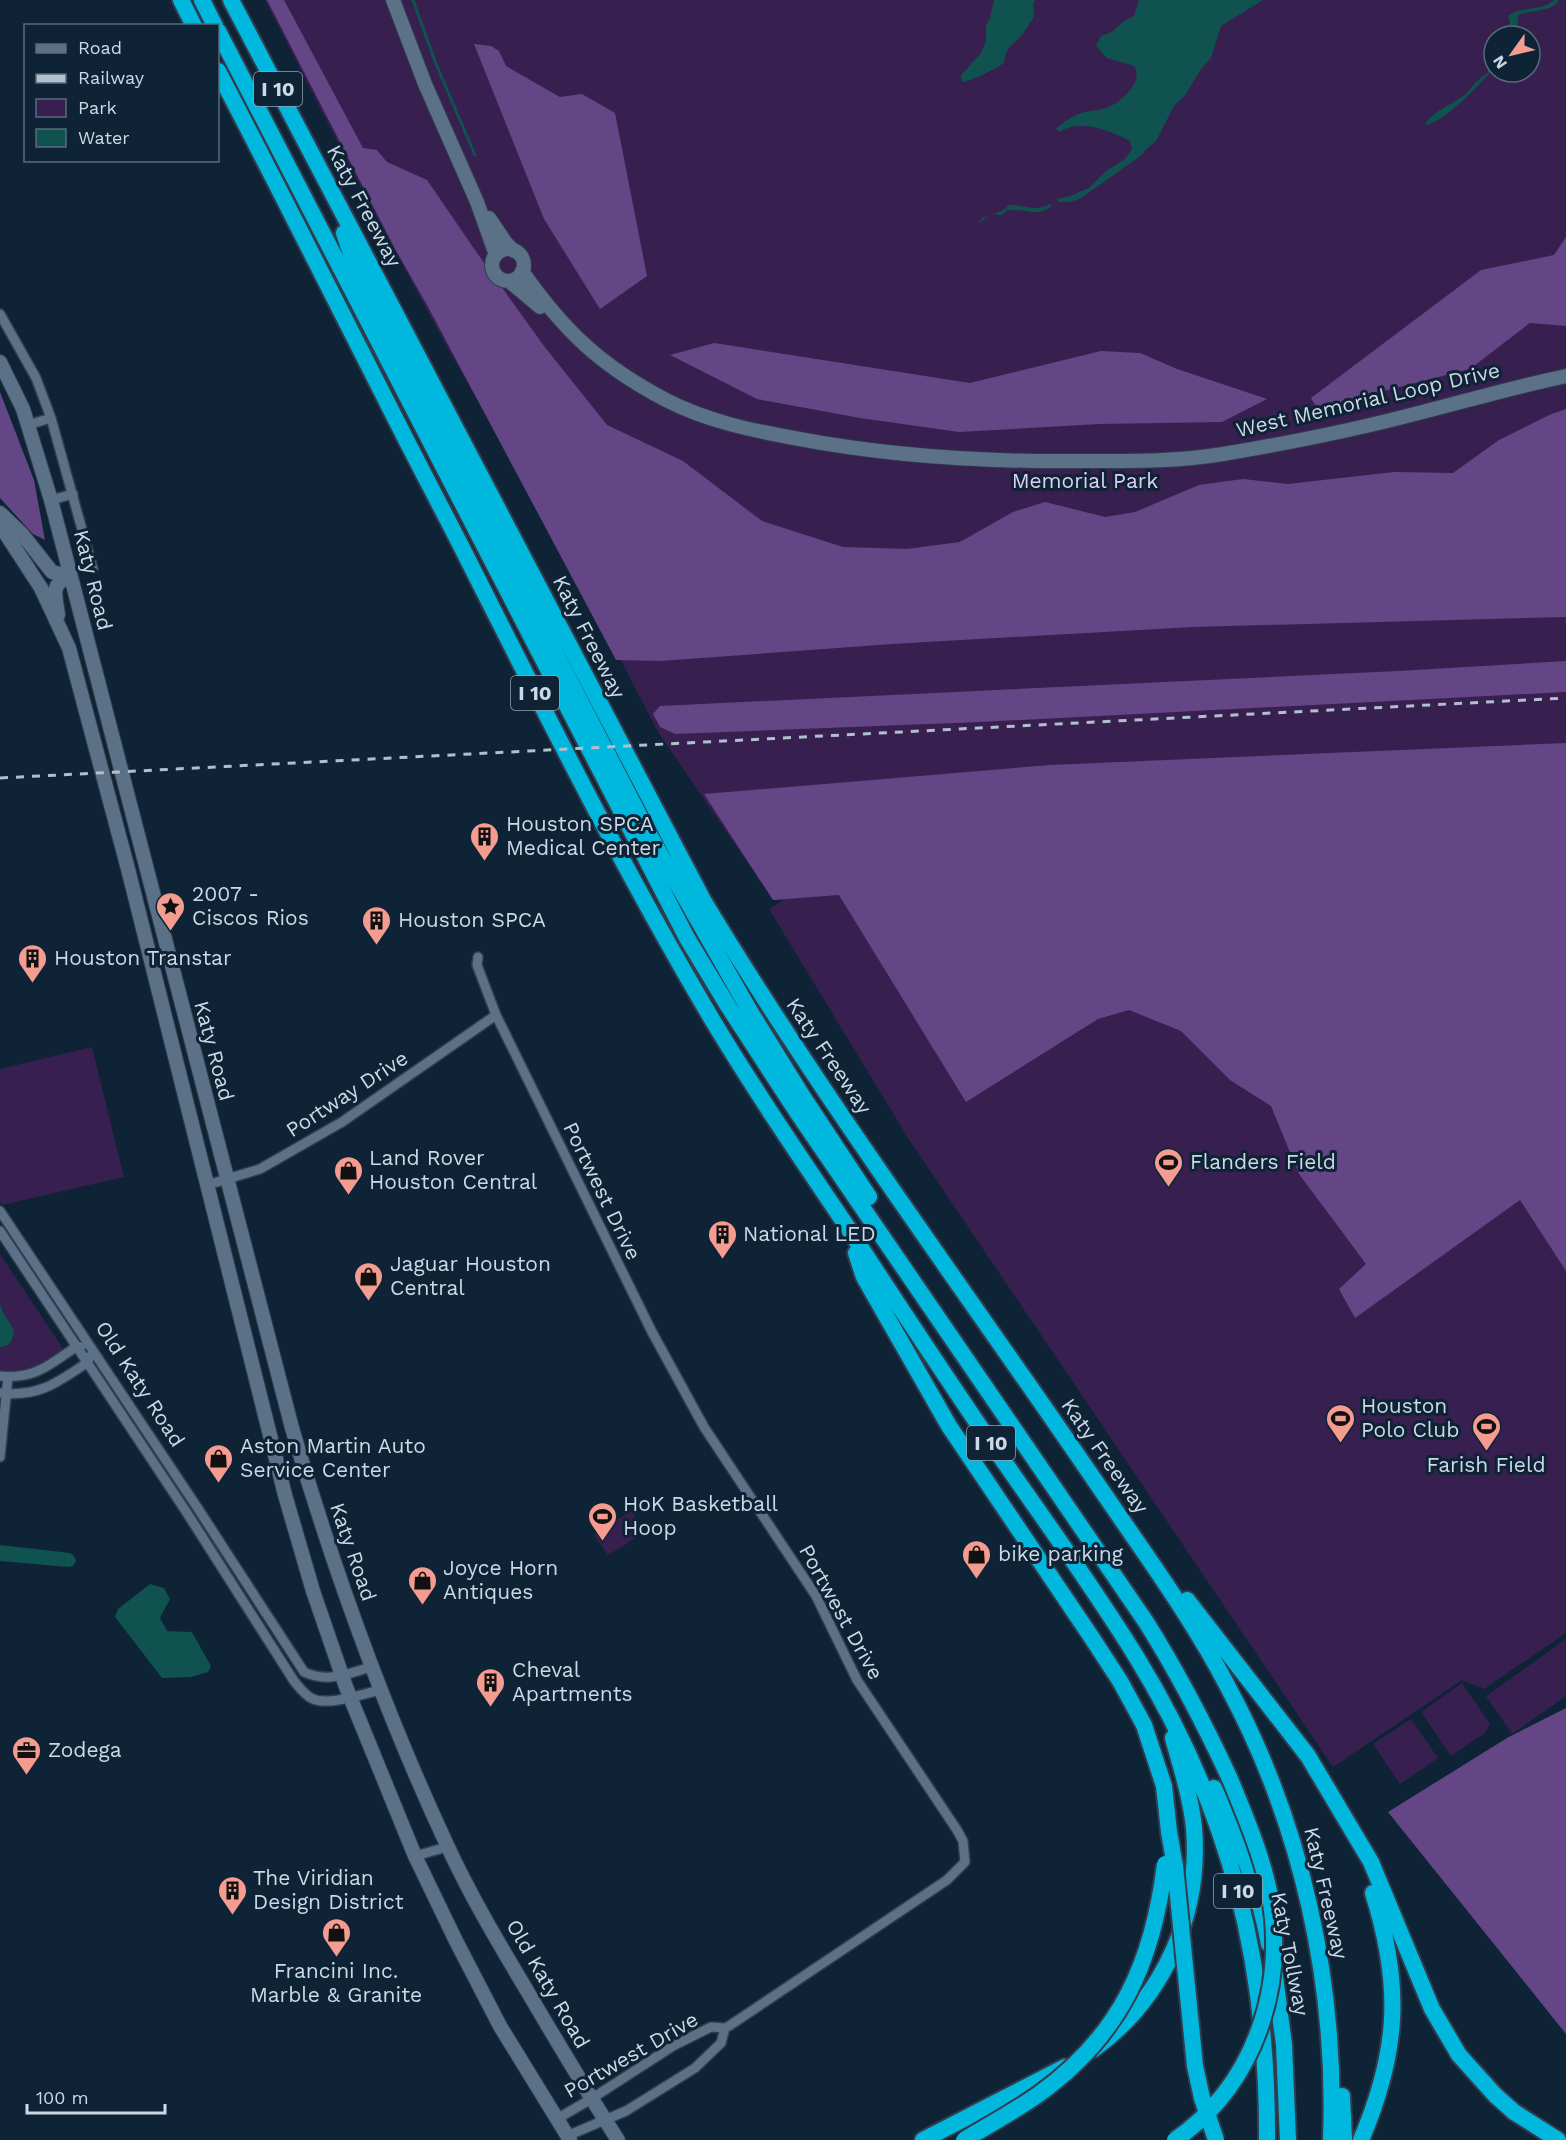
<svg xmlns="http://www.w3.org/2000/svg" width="1566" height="2140" font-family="'Work Sans',sans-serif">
	<rect width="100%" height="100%" fill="#0e2335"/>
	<!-- green -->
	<path fill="#37204f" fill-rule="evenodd" d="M 265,0 L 1566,0 L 1566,1633 L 1484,1689 L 1462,1680 L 1333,1767 L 908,1138 L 769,909 L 783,900 L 773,900 L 658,732 L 568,558 L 452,356 L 360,186 ZM 1494,36 L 1530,36 L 1530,72 L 1494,72 Z
		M 92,1047 L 124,1177 L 2,1205 L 0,1202 L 0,1069 Z
		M 0,1254 L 64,1350 C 41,1366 28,1375 0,1372 Z
		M 631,1511 L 645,1532 L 608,1555 L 594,1535 Z
		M 1566,1639 L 1566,1696 L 1512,1734 L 1486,1696 Z
		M 1462,1683 L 1490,1724 L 1485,1733 L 1451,1756 L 1421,1712 Z
		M 1411,1719 L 1438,1758 L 1400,1784 L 1373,1744 Z"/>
	<!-- forest -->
	<path fill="#644686" d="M 267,0 L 284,0 L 363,148 L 377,150 L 387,162 L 427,180 L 477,253 L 544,346 L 607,425 L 683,461 L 762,521 L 843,547 L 907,549 L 960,542 L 1013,512 L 1045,502 L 1105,517 L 1135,512 L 1199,485 L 1243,479 L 1288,484 L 1394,472 L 1453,473 L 1499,440 L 1549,415 L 1566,409 L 1566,617 L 1192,627 L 892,644 L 660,661 L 616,660 L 427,305 L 394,247 Z
		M 474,44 L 491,46 L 499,51 L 506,66 L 560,97 L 582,94 L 615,113 L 647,276 L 600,309 L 544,219 Z
		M 1566,237 L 1566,326 L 1530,323 L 1470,369 L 1317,408 L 1311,398 L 1481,270 L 1554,255 Z
		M 714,343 L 970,383 L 1101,351 L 1140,353 L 1177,369 L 1267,399 L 1222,422 L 1099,424 L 959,432 L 860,418 L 757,399 L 670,355 Z
		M 0,392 L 34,480 L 45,540 L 33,534 L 0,498 Z
		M 1566,661 L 1566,692 L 980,722 L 675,734 L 660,727 L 653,714 L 660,706 L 1398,671 Z
		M 1566,743 L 1566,1271 L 1520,1200 L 1355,1318 L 1339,1289 L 1366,1264 L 1299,1174 L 1271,1106 L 1230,1080 L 1181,1031 L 1129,1010 L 1098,1019 L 966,1102 L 839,895 L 773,900 L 704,794 L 1050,765 Z
		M 1566,1708 L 1566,2034 L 1388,1812 L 1507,1738 Z"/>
	<!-- water -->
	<path fill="#0f5250" d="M 994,0 L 1035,0 L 1033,4 L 1034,17 C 1029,24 1025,32 1019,38 C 1009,48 1006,48 1004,63 C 997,68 969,82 962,82 L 961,75 L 981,53 L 986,41 L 986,25 L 990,18 Z
		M 1139,0 L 1263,0 L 1221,26 L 1211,58 L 1201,69 L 1186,94 L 1174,106 L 1156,141 L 1146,149 L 1142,155 L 1081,198 L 1071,202 L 1059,202 L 1057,199 L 1070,196 L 1089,188 L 1106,171 L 1125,159 L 1132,149 L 1130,141 C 1109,130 1081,119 1059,132 L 1056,129 C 1061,124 1071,117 1079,114 C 1088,110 1097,111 1106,108 C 1120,104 1145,81 1134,66 L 1107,58 L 1096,46 L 1101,36 L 1112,32 L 1124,21 L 1134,16 Z
		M 1554,0 L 1559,0 C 1553,12 1530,10 1518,15 L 1517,36 L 1506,36 L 1510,21 L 1508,16 C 1522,5 1542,12 1554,0 Z
		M 1494,58 L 1494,68 C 1482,82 1443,124 1425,125 C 1433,110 1450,106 1463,96 C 1472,89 1477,78 1488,73 L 1488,65 Z
		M 1050,204 L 1052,206 C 1035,218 1030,209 1011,210 C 1004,210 1009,210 1003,214 C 998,217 1000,214 994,214 C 988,215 982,221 978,225 L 982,218 L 1002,211 L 1009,205 C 1026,204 1033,213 1050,204 Z
		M 0,1304 L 4,1314 L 14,1330 C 13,1340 11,1346 0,1347 Z
		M 0,1545 L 70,1553 L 74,1556 L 76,1561 L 73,1566 L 68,1567 L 0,1561 Z
		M 150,1584 L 164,1588 L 170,1599 L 160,1618 L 167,1631 L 192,1632 L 211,1666 L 208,1672 L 191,1677 L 162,1678 L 115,1617 L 118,1609 Z"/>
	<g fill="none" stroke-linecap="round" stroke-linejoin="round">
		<!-- stream -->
		<path stroke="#0f5250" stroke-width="3" d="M 413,0 L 436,64 L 475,155"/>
		<defs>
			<path id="street" d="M 0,314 L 36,378 L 51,418 L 93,569
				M 28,425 L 51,418
				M 51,500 L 73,494
				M 478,957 L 477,965 L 496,1015 L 652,1332 L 704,1427 L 816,1596 L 857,1680 L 957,1830 L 963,1841 L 965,1862 L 947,1880 L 729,2026 L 725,2028 L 711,2027 L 673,2046 L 591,2099 L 557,2119
				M 207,1185 L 260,1169 L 342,1122 L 496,1015
				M 0,1211 L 197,1507 L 304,1672 C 328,1683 347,1674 371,1667
				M 0,1231 L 187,1513 L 294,1681 C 299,1687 304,1694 311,1698 C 327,1707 362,1694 380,1690
				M 0,1376 C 34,1380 51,1364 77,1346 L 81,1347
				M 0,1393 C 39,1397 57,1383 88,1362 L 90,1356
				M 0,1457 L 8,1377
				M 415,1856 L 447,1847
				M 567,2136 L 626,2111 L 695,2068 L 721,2043 L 725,2028"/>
			<path id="secondary" d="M 393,0 L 425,84 L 477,202 L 496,255
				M 489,218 L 506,243 L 514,251
				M492 265a16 16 0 1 1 32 0a16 16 0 1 1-32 0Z
				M 522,271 C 564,331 601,366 666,400 C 707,421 750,430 794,438 C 888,456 983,462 1078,461 C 1126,461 1175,462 1223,454 C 1271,446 1318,437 1366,426 C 1433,411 1499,390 1566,376
				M 509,281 L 540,307
				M 0,362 L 23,409 L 51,500 L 292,1428 C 334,1571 384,1710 447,1845 C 470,1895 498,1942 526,1989 C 556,2040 586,2091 618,2140
				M 0,513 L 22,534 L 52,572 L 69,576
				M 0,525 L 41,588 L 69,648 L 128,869 L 285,1495 L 313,1591 L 346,1687 L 415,1856 L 456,1941 L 500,2026 L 570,2140
				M 58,615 C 56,595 49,586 69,576"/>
			<path id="highway" d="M 181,0 L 194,26
				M 202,0 L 215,26
				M 231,0 L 703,900 C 798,1058 906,1209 1012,1361 C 1053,1419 1093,1478 1133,1536 C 1167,1585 1201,1635 1228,1687 C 1302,1825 1337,1984 1331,2140
				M 218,31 L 687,938 L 728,1006 L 797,1112 L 1146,1622 C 1178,1673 1205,1725 1230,1779
				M 218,71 C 276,182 332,294 389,406 C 412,452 436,497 459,542 C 541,704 621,866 713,1021 C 755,1091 802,1160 848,1228 C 891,1294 934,1359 978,1424 C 1031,1502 1088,1578 1137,1658 C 1230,1810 1268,1963 1267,2140
				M 344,233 L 355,266 L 650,836 L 751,1013 L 803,1097 L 869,1197
				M 856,1253 L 864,1277 L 949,1426 L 1092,1638 L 1120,1681 L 1144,1725 L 1164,1786 L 1169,1832 L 1175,1866
				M 1187,1600 L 1308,1756 L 1371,1862 L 1432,2009 L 1459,2055 L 1495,2095 L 1514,2112 L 1558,2140
				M 1214,1788 C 1239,1837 1259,1889 1269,1944
				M 1274,1969 L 1284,2045 L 1288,2140
				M 1094,2049 C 1164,1998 1201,1914 1194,1828 C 1191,1798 1181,1767 1173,1738
				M 1342,2096 L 1344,2140
				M 923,2140 L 1065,2067
				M 1361,2140 C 1399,2051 1402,1985 1373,1893"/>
		</defs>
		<!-- street casing -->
		<use href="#street" stroke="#313c4c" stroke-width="12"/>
		<!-- secondary casing -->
		<use href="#secondary" stroke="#313c4c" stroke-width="16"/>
		<!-- highway casing -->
		<use href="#highway" stroke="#313c4c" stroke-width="20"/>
		<!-- street -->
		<use href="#street" stroke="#5a7187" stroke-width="9"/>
		<!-- secondary -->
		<use href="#secondary" stroke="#5a7187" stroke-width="14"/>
		<!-- highway -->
		<use href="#highway" stroke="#00b8de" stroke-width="16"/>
		<!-- rail -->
		<path stroke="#b2bfcd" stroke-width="3" stroke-dasharray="8 8" stroke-linecap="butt" d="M 0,778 L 1566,698"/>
		<defs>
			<path id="highway-bridge" d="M 1175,1866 L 1195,2066 L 1202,2098 L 1216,2140
				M 964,2140 C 989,2125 1015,2111 1039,2094 C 1121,2035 1153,1962 1165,1864
				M 1175,2140 C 1256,2084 1287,1985 1269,1891 C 1261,1853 1245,1816 1230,1779"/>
		</defs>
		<!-- highway-bridge casing -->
		<use href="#highway-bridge" stroke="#313c4c" stroke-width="20" stroke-linecap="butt"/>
		<!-- highway-bridge -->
		<use href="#highway-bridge" stroke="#00b8de" stroke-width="16"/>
	</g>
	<!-- icons -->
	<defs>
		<symbol id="building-pin" viewBox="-11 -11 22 30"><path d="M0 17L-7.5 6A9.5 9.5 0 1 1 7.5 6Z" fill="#f59c91" stroke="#0e2335"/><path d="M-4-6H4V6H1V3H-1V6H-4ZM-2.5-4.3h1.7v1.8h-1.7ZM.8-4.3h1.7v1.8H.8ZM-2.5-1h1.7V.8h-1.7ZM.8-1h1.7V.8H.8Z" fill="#111"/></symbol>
		<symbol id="sight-pin" viewBox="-11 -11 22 30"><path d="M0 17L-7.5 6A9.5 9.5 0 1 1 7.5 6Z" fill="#f59c91" stroke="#0e2335"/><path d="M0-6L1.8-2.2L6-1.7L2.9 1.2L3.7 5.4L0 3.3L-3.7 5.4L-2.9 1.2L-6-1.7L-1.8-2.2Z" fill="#111"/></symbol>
		<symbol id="stadium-pin" viewBox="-11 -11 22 30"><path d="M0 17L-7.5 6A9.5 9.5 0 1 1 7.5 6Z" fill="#f59c91" stroke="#0e2335"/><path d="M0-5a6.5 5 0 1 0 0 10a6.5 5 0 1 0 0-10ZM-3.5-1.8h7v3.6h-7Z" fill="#111"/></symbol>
		<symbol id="shop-pin" viewBox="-11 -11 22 30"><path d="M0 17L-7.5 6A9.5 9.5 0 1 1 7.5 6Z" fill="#f59c91" stroke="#0e2335"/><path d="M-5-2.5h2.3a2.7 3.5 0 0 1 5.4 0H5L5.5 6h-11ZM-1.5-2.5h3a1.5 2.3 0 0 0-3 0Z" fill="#111"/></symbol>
		<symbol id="office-pin" viewBox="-11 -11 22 30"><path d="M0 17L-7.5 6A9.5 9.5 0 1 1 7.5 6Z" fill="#f59c91" stroke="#0e2335"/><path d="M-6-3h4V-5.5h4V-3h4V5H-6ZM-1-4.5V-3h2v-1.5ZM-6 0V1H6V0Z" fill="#111"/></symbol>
	</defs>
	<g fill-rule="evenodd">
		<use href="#building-pin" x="468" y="820" width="33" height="45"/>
		<use href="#sight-pin" x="154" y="890" width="33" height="45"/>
		<use href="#building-pin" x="360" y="904" width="33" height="45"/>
		<use href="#building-pin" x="16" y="942" width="33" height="45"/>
		<use href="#stadium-pin" x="1152" y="1146" width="33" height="45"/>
		<use href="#shop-pin" x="332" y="1154" width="33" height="45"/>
		<use href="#building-pin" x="706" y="1218" width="33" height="45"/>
		<use href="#shop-pin" x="352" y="1260" width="33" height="45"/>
		<use href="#stadium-pin" x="1324" y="1402" width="33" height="45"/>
		<use href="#stadium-pin" x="1470" y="1410" width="33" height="45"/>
		<use href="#shop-pin" x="202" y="1442" width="33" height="45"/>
		<use href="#stadium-pin" x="586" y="1500" width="33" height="45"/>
		<use href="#shop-pin" x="960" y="1538" width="33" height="45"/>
		<use href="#shop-pin" x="406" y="1564" width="33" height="45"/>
		<use href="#building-pin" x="474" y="1666" width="33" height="45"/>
		<use href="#office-pin" x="10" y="1734" width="33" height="45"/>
		<use href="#building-pin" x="216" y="1874" width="33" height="45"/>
		<use href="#shop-pin" x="320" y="1916" width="33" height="45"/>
	</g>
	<g text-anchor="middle" stroke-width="6" stroke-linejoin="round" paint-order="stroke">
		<!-- shield labels -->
		<g fill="#0e2335" stroke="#94a2b1" stroke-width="1.5">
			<rect x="254" y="72" width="48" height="34" rx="4.5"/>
			<rect x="511" y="676" width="48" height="34" rx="4.5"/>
			<rect x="967" y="1426" width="48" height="34" rx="4.5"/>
			<rect x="1214" y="1874" width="48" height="34" rx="4.5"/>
		</g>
		<g font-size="20" font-weight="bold" fill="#cdd9e6">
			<text x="278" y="96">I 10</text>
			<text x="535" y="700">I 10</text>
			<text x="991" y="1450">I 10</text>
			<text x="1238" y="1898">I 10</text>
		</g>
		<!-- street labels -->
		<g font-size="21" fill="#cdd9e6" stroke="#0e2335">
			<text transform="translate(364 206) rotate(62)" y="7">Katy Freeway</text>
			<text transform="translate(1368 400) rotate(-13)" y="7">West Memorial Loop Drive</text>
			<text transform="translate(93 580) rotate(76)" y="7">Katy Road</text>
			<text transform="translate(589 637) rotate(63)" y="7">Katy Freeway</text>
			<text transform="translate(214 1051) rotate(75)" y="7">Katy Road</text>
			<text transform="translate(829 1056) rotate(56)" y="7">Katy Freeway</text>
			<text transform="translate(347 1094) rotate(-33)" y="7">Portway Drive</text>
			<text transform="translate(602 1191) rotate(64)" y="7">Portwest Drive</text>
			<text transform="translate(140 1384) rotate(57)" y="7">Old Katy Road</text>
			<text transform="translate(1105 1456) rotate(55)" y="7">Katy Freeway</text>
			<text transform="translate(353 1552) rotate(71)" y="7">Katy Road</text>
			<text transform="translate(841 1612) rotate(61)" y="7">Portwest Drive</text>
			<text transform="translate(1326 1893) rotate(77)" y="7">Katy Freeway</text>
			<text transform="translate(1290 1954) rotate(79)" y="7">Katy Tollway</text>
			<text transform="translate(548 1984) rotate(60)" y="7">Old Katy Road</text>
			<text transform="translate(631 2055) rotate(-30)" y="7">Portwest Drive</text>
		</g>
		<!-- park labels -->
		<g font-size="21" fill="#dfd0f6" stroke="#0e2335">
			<text x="1085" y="488">Memorial Park</text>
		</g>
		<!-- poi labels -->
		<g font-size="21" fill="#cdd9e6" stroke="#0e2335" text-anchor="start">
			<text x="506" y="831">Houston SPCA<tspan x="506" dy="24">Medical Center</tspan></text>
			<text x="192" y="901">2007 -<tspan x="192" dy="24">Ciscos Rios</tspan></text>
			<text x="398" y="927">Houston SPCA</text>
			<text x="54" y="965">Houston Transtar</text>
			<text x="369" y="1165">Land Rover<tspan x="369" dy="24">Houston Central</tspan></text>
			<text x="1190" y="1169">Flanders Field</text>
			<text x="743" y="1241">National LED</text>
			<text x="390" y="1271">Jaguar Houston<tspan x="390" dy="24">Central</tspan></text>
			<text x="1361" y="1413">Houston<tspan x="1361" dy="24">Polo Club</tspan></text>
			<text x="240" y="1453">Aston Martin Auto<tspan x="240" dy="24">Service Center</tspan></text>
			<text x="1486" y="1472" text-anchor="middle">Farish Field</text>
			<text x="623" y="1511">HoK Basketball<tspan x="623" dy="24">Hoop</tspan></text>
			<text x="998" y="1561">bike parking</text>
			<text x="443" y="1575">Joyce Horn<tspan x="443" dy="24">Antiques</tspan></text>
			<text x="512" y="1677">Cheval<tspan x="512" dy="24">Apartments</tspan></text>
			<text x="48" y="1757">Zodega</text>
			<text x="253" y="1885">The Viridian<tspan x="253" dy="24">Design District</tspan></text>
			<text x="336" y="1978" text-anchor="middle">Francini Inc.<tspan x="336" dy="24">Marble &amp; Granite</tspan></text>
		</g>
	</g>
	<!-- legend -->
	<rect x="24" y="24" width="195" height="138" fill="#0e2335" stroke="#5a6c7c" stroke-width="1.5"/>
	<rect x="36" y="44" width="30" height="9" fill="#5a7187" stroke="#5a6c7c" stroke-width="1.5"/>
	<text x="78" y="54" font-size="18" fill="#cdd9e6">Road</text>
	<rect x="36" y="74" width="30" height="9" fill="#b2bfcd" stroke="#5a6c7c" stroke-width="1.5"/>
	<text x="78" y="84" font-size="18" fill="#cdd9e6">Railway</text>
	<rect x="36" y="99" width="30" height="18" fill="#37204f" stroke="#5a6c7c" stroke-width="1.5"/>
	<text x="78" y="114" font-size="18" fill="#cdd9e6">Park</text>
	<rect x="36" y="129" width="30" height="18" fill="#0f5250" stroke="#5a6c7c" stroke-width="1.5"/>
	<text x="78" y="144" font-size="18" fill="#cdd9e6">Water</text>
	<!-- north arrow -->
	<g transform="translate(1512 54) rotate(236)"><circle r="28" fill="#0e2335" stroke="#5a6c7c" stroke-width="1.5"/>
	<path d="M0-4.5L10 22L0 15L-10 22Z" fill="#f59c91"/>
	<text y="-9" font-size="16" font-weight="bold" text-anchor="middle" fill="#cdd9e6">N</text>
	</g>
	<!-- scale -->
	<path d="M27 2104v9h138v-9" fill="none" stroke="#cdd9e6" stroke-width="3"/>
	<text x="36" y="2104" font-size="18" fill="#cdd9e6" stroke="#0e2335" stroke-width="4.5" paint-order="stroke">100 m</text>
</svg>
